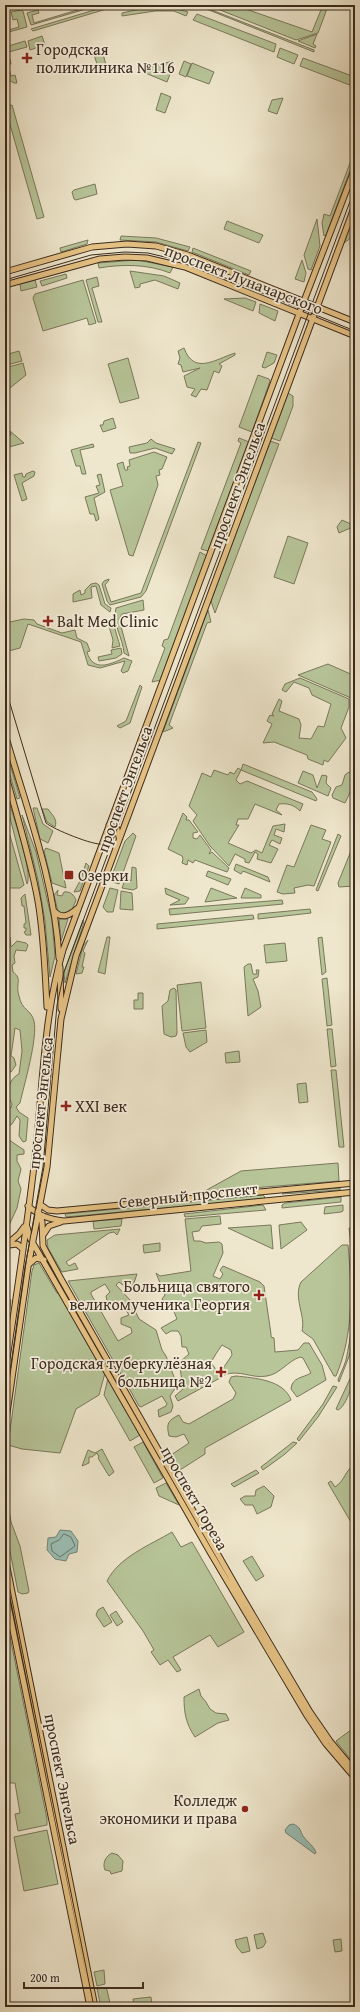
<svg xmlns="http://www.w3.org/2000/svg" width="360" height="2012" font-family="'Gentium Book Plus',serif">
	<rect width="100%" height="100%" fill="#efe7cd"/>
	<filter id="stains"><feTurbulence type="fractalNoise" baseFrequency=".005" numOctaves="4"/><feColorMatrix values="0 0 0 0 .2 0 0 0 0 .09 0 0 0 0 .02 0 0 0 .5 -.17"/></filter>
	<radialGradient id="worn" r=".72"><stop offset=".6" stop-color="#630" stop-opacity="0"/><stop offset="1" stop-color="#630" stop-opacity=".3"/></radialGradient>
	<!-- green -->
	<path fill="#b7c599" stroke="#7a785b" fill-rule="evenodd" d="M 94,5 L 100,5 L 31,25 L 27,13 L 38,10 L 39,13 L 32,15 L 34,23 Z
		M 111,5 L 120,5 L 33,31 L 31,29 Z
		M 199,5 L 314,50 L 314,52 L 199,6 Z
		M 216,5 L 222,8 L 225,5 L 234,5 L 312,32 L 323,5 L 328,6 L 318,33 L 296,40 L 215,8 Z
		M 154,6 L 165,6 L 188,12 L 186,16 L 174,11 L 155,11 L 122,16 L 122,13 Z
		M 21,10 L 23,11 L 27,27 L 5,33 L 5,31 L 19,27 L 17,19 L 13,20 L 11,12 Z
		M 197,14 L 276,44 L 274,52 L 193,20 Z
		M 317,34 L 313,44 L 316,46 L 315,48 L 298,41 Z
		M 42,36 L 45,45 L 30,50 L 28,41 Z
		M 25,41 L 27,47 L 5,53 L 5,47 Z
		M 280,48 L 298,55 L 294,64 L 277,57 Z
		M 102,50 L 106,65 L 98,67 L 93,52 Z
		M 303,58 L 355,77 L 355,87 L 300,66 Z
		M 10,59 L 11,64 L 8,65 L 11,76 L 15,75 L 17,83 L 14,83 L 9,80 L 5,60 Z
		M 173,61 L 172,69 L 167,82 L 138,70 Z
		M 184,61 L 191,64 L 186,77 L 179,74 Z
		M 192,63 L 214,72 L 209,84 L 187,76 Z
		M 161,93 L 171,97 L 165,113 L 156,110 Z
		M 283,98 L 277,114 L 268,111 L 272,100 Z
		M 12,105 L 44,217 L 37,219 L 5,107 Z
		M 355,150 L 355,157 L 326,235 L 324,236 L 322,223 L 324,214 L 330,216 Z
		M 95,184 L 97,194 L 76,200 L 74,199 L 72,192 L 74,190 Z
		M 355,211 L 355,235 L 344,243 Z
		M 317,219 L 320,246 L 311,270 L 308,269 L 304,255 Z
		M 227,221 L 263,235 L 259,243 L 224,229 Z
		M 121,236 L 156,238 L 190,247 L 188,251 L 156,242 L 120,240 Z
		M 88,240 L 87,244 L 61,252 L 60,248 Z
		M 193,248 L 251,271 L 249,275 L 192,252 Z
		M 137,260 L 173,267 L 170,273 C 148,264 122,264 99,268 L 98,263 Z
		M 302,260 L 306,273 L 304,282 L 295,279 Z
		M 130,271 L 164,276 L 180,283 L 178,289 L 155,280 L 140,284 L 140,287 L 135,288 Z
		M 66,274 L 67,278 L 42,286 L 40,281 Z
		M 97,277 L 99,286 L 92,288 L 102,322 L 98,322 L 86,280 Z
		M 35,280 L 37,287 L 21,291 L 20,284 Z
		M 83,280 L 96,323 L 89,325 L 87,318 L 43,331 L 33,298 L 35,294 Z
		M 245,298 L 256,302 L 253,311 L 224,299 Z
		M 260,304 L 278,311 L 275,321 L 259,313 Z
		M 184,348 C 194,375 214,360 235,353 L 235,355 L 219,364 L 222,366 L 219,373 L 214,371 L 207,390 L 201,389 L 196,397 L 191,395 L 195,389 L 187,387 L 184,376 L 200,368 L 183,372 L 181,365 L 178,364 L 180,358 L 178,351 Z
		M 19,351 L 22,361 L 7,365 L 5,355 Z
		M 267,352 L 277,355 L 274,363 L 265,368 L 262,367 Z
		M 128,358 L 139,398 L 120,403 L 108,364 Z
		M 23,363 L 26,375 L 5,392 L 5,368 Z
		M 258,375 L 269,379 L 270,381 L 252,432 L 239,427 Z
		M 288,393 L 293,396 L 293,406 L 280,441 L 271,438 Z
		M 113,418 L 116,428 L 103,432 L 100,425 L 103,425 L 104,421 Z
		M 10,431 L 24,443 L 5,448 L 5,437 L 11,435 Z
		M 239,438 L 249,442 L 208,551 L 201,549 L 241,443 L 238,441 Z
		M 151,439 L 156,443 L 175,449 L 172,454 L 155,448 L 135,453 L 130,453 L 129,447 L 147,443 Z
		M 270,441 L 279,444 L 215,613 L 211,601 Z
		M 198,442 L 201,443 L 146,591 L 141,597 L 110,605 L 107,601 L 102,584 L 104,581 L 109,579 L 109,580 L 105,585 L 111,602 L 141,593 Z
		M 93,444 L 94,447 L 80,450 L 86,474 L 82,474 L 80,466 L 76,466 L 71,450 Z
		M 154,452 L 167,457 L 162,469 L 159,470 L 160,475 L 156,476 L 158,485 L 133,556 L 129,555 L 110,490 L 123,486 L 117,464 L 123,462 L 125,470 L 128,470 L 127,467 L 130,466 L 129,460 Z
		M 33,471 L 35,472 L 34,476 L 22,483 L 27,499 L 22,501 L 14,475 L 22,473 L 23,477 L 25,477 L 26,474 Z
		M 101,474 L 105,492 L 94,498 L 99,519 L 96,521 L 94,514 L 90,514 L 85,497 L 99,493 L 96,486 L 100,485 L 97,475 Z
		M 342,520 L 355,526 L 339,533 L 337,527 Z
		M 288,536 L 308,543 L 294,584 L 274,577 Z
		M 200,552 L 207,556 L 161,680 L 152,682 L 165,648 L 162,646 L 164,640 L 168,639 Z
		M 96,583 L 99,585 L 105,604 L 111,608 L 110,612 L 101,605 L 96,586 L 91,587 L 92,598 L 73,602 L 73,594 L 80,590 L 81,595 L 85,593 L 85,590 L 91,584 Z
		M 143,600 L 144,610 L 122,614 L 119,619 L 129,656 L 124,653 C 123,638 112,624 116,608 Z
		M 208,610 L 211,622 L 207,623 L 169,725 L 173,728 L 163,732 Z
		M 24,619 L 34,620 L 37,624 L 62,633 L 75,630 L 77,638 L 87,643 L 90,651 L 87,652 C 93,672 109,665 124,658 L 132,661 L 128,671 L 123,673 L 121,671 L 125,661 L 100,668 L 88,665 L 81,642 L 28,624 L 20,648 L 5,652 L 5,623 Z
		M 112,619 L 120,646 L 112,648 L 113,640 L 108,623 Z
		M 121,648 L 122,654 L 116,658 L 99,661 L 98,657 L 112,654 L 111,650 Z
		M 328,664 L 355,676 L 355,690 L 351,698 L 298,675 Z
		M 300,678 L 349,699 L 349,707 L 341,728 L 346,738 L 328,762 L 324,760 L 323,765 L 308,759 L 307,755 L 274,742 L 263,743 L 272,724 L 267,721 L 270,715 L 274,716 L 272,714 L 279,699 L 282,701 L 279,711 L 299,719 L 301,725 L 299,738 L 311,739 L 318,726 L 324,727 L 331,704 L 312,695 L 309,688 L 294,682 L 286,692 L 282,690 L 285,684 Z
		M 140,685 L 142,687 L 130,723 L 120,728 L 117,726 L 126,721 Z
		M 5,747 L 20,798 L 17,799 L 5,758 Z
		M 243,764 L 312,792 L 317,799 L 316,801 L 241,770 L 236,780 L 240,784 L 247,781 L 303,804 L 300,811 C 294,805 288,803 279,804 L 276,810 L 282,815 L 255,804 L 248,819 L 238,819 L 236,825 L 239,825 L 228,843 L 251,853 L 256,850 L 262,853 L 273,826 L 285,824 L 284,832 L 276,829 L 274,835 L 282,838 L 280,844 L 272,840 L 269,845 L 278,849 L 271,863 L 257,859 L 258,854 L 255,852 L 249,863 L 245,862 L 245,859 L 235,854 L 229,866 L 210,846 L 193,821 L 197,815 L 189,806 L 202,773 L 211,777 L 214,770 L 228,775 L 230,772 L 234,774 L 238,768 L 241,770 Z
		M 303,771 L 313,775 L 317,788 L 322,775 L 327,776 L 326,783 L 331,788 L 328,796 L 298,783 Z
		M 349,772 L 355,774 L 355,782 L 345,803 L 333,798 L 332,795 L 336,787 L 342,785 L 345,775 Z
		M 10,805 C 14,819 33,873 27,884 L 7,806 Z
		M 33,808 L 37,808 L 43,824 L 53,831 L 48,843 L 40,839 Z
		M 42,809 L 48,809 C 52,815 58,819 55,827 L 47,822 Z
		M 183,813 L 187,817 L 186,820 L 189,820 L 198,832 L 193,833 L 193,838 L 197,839 L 200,835 L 211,850 L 209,854 L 212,852 L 229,868 L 227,872 L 195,860 L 193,863 L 188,860 L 187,865 L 182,863 L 183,859 L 182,856 L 168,849 Z
		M 22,815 L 36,852 L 52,920 L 55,956 L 50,977 L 45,921 L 38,880 Z
		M 5,818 L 24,885 L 20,888 L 5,888 Z
		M 311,825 L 326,830 L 322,839 L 331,842 L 314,886 L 308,885 L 294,888 L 295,893 L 283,894 L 277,892 L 287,865 L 294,867 Z
		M 133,833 L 136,836 L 119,884 L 110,881 L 125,841 Z
		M 338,834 L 341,836 L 318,891 L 316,890 Z
		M 355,841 L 355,886 L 339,887 L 338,883 Z
		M 46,848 L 59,853 L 66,888 L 52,883 L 44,851 Z
		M 86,863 L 89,866 L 80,891 L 74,892 L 80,881 Z
		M 236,864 L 268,877 L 270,882 L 243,871 L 241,874 L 234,870 Z
		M 132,867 L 136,868 L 137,888 L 133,890 L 122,888 L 126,877 L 131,881 Z
		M 208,871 L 231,879 L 228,885 L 206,876 Z
		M 110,888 L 118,890 L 113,912 L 107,912 L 103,907 Z
		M 165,888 L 189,898 L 185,904 L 170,905 L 180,900 L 166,894 Z
		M 211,888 L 237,898 L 205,902 Z
		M 245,888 L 261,895 L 261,898 L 241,898 Z
		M 58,890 L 57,895 L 62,896 L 64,892 C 70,891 74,895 76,900 L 72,910 L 65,915 L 58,912 L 54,895 Z
		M 121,891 L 132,893 L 133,910 L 120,909 Z
		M 25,894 L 31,935 L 26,935 L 24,932 L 26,931 L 26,928 L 24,928 L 24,924 L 26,923 L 24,906 L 22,906 L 21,898 Z
		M 282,900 L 283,904 L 170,915 L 169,909 Z
		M 310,909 L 311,913 L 258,919 L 258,914 Z
		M 253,915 L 254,919 L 157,929 L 157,924 Z
		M 59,919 L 68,919 L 61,941 Z
		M 83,920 L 84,922 L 65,983 L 64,972 Z
		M 5,935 L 10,937 L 11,947 L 17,941 L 26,943 L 28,945 L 26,951 L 16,950 L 14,956 L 15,963 L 12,965 L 13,972 C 23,979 15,984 19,996 C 22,1011 31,1009 34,1021 C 38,1038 24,1085 20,1103 L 16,1107 L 19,1112 L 28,1118 L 26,1141 L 23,1142 L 19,1136 L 20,1120 L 17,1116 L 12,1124 L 5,1128 L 5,1102 L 11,1108 L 12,1104 L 7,1094 C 9,1085 11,1078 19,1074 L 22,1051 L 20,1030 L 15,1028 L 11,1056 L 14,1058 L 16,1065 L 11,1072 L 7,1072 L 5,1079 Z
		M 107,937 L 110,937 L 105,974 L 98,972 Z
		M 322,937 L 326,972 L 322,975 L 318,938 Z
		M 88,940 L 83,951 L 85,953 L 82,967 L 84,967 L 82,973 L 76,974 L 83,946 Z
		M 285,943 L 287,961 L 266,963 L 264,945 Z
		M 248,964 L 251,964 L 253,974 L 257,974 L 256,970 L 259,970 L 258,977 L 253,979 L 258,991 L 261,1007 L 248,1016 L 244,967 Z
		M 327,978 L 332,1025 L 327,1026 L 322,979 Z
		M 201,982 L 206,1028 L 182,1031 L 177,985 Z
		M 174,988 L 176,990 L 177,1033 L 176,1036 L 171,1037 L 164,1034 L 162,1006 L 168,1001 L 170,990 Z
		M 138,993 L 143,993 L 143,1009 L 134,1009 L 134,1000 L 138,1000 Z
		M 327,1029 L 332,1029 L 336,1066 L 331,1067 Z
		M 206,1030 L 207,1042 L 190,1052 L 186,1047 L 183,1033 Z
		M 239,1051 L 240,1062 L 226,1063 L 225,1053 Z
		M 331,1070 L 336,1070 L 344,1147 L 339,1147 Z
		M 306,1083 L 308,1102 L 299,1103 L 297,1084 Z
		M 5,1132 L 9,1140 L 24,1150 L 24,1154 L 17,1155 L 17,1161 L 21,1169 L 18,1181 L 21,1189 L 17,1208 L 5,1234 Z
		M 338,1163 L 339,1181 L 203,1192 L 241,1171 Z
		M 340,1188 L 340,1190 L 282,1194 L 283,1193 Z
		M 263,1195 L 265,1197 L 263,1199 L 66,1217 L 65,1214 Z
		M 341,1197 L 341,1202 L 282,1208 L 282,1205 L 285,1203 Z
		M 263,1205 L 266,1210 L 185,1217 L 184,1214 Z
		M 343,1205 L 343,1211 L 341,1212 L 324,1214 L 325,1207 Z
		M 220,1216 L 221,1224 L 202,1226 L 199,1231 L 192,1232 L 194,1241 L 200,1241 L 206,1243 L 219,1242 L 222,1244 L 223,1253 L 213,1276 L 220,1279 L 223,1274 L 220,1270 L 223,1266 L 260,1282 L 264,1286 L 271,1334 L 271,1337 L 274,1338 L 275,1352 L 298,1350 L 304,1343 L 309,1343 L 322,1365 L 326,1380 L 297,1397 L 291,1389 C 292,1377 303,1378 311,1373 L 303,1358 L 300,1357 C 288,1361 280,1374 267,1376 C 252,1379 239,1369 224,1375 L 222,1370 L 232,1355 L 231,1350 L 222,1345 C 218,1351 214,1356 211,1363 L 215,1368 L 215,1372 L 219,1370 L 220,1378 L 178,1401 L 175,1396 L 183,1389 L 180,1367 L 181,1361 L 189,1354 L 186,1347 L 182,1347 L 181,1336 L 178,1331 L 171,1331 L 166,1334 L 161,1328 L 177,1319 L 170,1302 L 164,1302 L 162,1299 L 165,1295 L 156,1273 L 160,1276 L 191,1271 L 185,1219 Z
		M 122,1219 L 121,1226 L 94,1229 L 93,1221 Z
		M 301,1222 L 307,1230 L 281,1249 L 279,1225 Z
		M 271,1225 L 273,1249 L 228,1228 Z
		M 353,1227 L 355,1253 L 355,1331 L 350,1354 L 339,1382 L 338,1380 C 340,1374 344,1367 346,1360 C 356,1314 354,1274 349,1228 Z
		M 120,1229 L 117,1235 L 114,1232 L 109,1233 L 66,1262 L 69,1266 L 75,1263 L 78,1269 L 62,1272 L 48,1248 L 47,1240 L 55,1235 Z
		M 160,1243 L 160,1251 L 144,1253 L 143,1245 Z
		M 342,1245 L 348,1245 C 352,1289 354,1333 336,1376 L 334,1376 L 313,1339 L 302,1331 C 306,1316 293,1298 301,1282 Z
		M 39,1263 L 57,1293 L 60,1293 L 105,1373 L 99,1395 L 76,1409 L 60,1453 L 22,1449 L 8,1445 L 32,1271 L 34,1265 Z
		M 137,1274 L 134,1283 L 128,1289 L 119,1282 L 116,1285 L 130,1300 L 139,1319 L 156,1330 L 162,1350 L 166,1356 L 176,1382 L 176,1387 L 170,1396 L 173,1406 L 171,1412 L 159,1417 L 158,1410 L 166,1406 L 167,1404 L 162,1396 L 141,1407 L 139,1406 L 68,1281 ZM 105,1284 L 110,1292 L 106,1296 L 107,1301 L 110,1304 L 121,1302 L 129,1315 L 121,1318 L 121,1324 L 131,1328 L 132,1333 L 118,1341 L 91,1294 L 91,1292 Z
		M 5,1297 L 11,1300 L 5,1341 Z
		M 355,1368 C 355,1378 347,1406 338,1410 L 336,1409 Z
		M 236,1376 C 255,1378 284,1380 291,1400 L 205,1448 L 205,1454 L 180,1470 L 175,1467 L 171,1455 L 189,1443 L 184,1434 L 176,1437 L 169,1436 C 166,1424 168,1420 179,1415 L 183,1422 L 189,1424 L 233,1399 L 236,1393 L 229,1382 L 231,1377 Z
		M 108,1378 L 140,1435 L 130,1441 L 104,1395 Z
		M 333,1386 L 337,1387 L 318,1417 L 299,1441 L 297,1439 L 323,1404 Z
		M 143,1442 L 163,1478 L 154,1483 L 134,1447 Z
		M 293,1442 L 297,1443 L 285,1454 L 263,1470 L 261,1467 Z
		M 102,1449 L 114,1472 L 109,1476 L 98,1458 L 99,1457 L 97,1453 L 92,1457 L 89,1457 L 89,1463 L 82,1466 L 88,1450 L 95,1453 Z
		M 355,1464 L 355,1529 L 328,1483 L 331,1481 L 335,1487 C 345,1481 345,1470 355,1464 Z
		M 256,1470 L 259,1473 L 234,1487 L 231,1484 Z
		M 166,1483 L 179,1505 L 159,1496 L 156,1488 Z
		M 5,1484 L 11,1522 L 20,1546 L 29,1591 L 28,1593 L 22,1594 L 18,1592 L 5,1526 Z
		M 264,1486 L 274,1496 L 271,1507 L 257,1514 L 253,1505 L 245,1505 L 240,1499 L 245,1496 L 255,1496 L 256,1490 Z
		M 172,1532 L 181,1547 L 192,1542 L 244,1632 L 218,1647 L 210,1635 L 173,1657 L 181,1670 L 177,1672 L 168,1660 L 160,1665 L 151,1652 L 154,1650 L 143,1631 L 107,1581 C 119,1557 150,1545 172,1532 Z
		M 252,1556 L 264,1576 L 256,1581 L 243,1561 Z
		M 103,1607 L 112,1622 L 104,1627 L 96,1615 L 98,1610 Z
		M 116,1611 L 123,1622 L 117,1626 L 110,1615 Z
		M 5,1622 L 7,1622 L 47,1819 L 47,1825 L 18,1831 L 15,1814 L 20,1813 L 15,1783 L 9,1783 L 8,1764 L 5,1762 Z
		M 199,1689 L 201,1696 L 206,1702 L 210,1709 L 216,1713 L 226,1714 L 229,1720 L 218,1723 L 195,1737 C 186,1724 184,1713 184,1697 Z
		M 355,1727 L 355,1765 L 336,1741 Z
		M 47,1830 L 58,1884 L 24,1891 L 14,1837 Z
		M 112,1853 L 118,1855 L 123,1861 L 122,1871 L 111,1874 L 110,1871 L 105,1870 C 102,1863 106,1856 112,1853 Z
		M 263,1933 L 266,1942 L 263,1947 L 257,1949 L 254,1935 Z
		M 247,1937 L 250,1951 L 242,1953 L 237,1947 L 235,1940 Z
		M 341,1939 L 342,1951 L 335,1952 L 333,1940 Z
		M 104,1970 L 105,1984 L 97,1986 L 94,1972 Z
		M 106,1988 L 107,1990 L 111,2007 L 101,2007 L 97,1989 Z
		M 151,1997 L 152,2007 L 134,2007 L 133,1999 Z"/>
	<!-- water -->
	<path fill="#9ac0b6" stroke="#748479" d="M 60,1530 L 71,1531 L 78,1541 L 77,1552 L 69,1554 L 66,1561 L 55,1559 L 47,1550 L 48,1538 L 56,1537 Z
		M 293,1824 C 301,1827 300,1831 303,1836 C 307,1842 313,1845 316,1852 L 315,1854 L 286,1833 L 285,1830 L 289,1825 Z"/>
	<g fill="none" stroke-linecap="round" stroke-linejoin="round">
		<!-- shore -->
		<path stroke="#6b766a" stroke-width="1" d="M 64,1534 L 71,1537 L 75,1546 L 60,1557 L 52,1551 L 51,1544 L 59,1540 Z"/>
		<defs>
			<path id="major" d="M 5,272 L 92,247 L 127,244 L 156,246 L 188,255 L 355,322
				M 5,285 L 100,259 L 125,257 L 147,258 L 185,267 L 355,336
				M 5,734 C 26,807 55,881 59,958
				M 5,773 C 17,816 30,857 38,901 C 44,936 45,971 47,1007
				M 109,825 L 117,829 L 119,837
				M 54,911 C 62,920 70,915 78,908
				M 60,967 L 61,1009
				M 41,1205 L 48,1210 L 57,1211 L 355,1183
				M 28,1206 C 39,1216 49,1219 64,1221 L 355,1192
				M 40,1215 L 42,1222 L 43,1246 L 61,1279 L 241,1595 L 310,1712 L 330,1741 L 355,1771
				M 27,1227 L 30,1238 L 210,1552 L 306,1714 L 326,1744 L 355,1778
				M 43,1235 L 49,1226 L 61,1222
				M 9,1245 L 17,1244 L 23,1249
				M 5,1246 L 19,1234 L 24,1227
				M 29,1264 L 36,1258 L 44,1260
				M 5,1372 C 16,1298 28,1223 36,1148 C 43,1082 44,1015 63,950 L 299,314 L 355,168
				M 5,1427 L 28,1267 L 47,1167 L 61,1019 L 76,956 L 355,205
				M 5,1557 L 95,2007
				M 5,1591 L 90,2007"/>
		</defs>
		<!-- major casing -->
		<use href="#major" stroke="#3c2b1d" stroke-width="7"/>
		<!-- major -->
		<use href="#major" stroke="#e8c486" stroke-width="5"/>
		<!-- tram -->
		<path stroke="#3c2b1d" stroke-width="1" d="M 5,280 L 91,255 L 125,252 L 148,253 L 186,262 L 355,331
			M 5,687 L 46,823 C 53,829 94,846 103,844 C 107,842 110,839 112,835
			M 5,1410 L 27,1256 L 43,1167 L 57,1005 L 64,972 L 355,188
			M 5,1565 L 94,2007"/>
	</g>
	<!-- markers -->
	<g fill="#8f2418" stroke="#f5efde" stroke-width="1.5">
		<path d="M25 52h4v4h4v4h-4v4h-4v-4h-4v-4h4z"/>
		<path d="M46 615h4v4h4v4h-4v4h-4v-4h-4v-4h4z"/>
		<rect x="64" y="870" width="10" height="10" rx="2"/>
		<path d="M64 1100h4v4h4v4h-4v4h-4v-4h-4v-4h4z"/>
		<path d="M257 1289h4v4h4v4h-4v4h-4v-4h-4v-4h4z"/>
		<path d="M219 1366h4v4h4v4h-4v4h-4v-4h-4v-4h4z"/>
		<circle cx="245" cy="1809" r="4"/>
	</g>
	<g text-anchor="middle" stroke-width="3.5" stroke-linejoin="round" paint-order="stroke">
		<!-- poi labels -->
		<g font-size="16" fill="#3c2b1d" stroke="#f5efde" text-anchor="start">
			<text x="36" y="55">Городская<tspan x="36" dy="18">поликлиника №116</tspan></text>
			<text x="57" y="627">Balt Med Clinic</text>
			<text x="78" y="881">Озерки</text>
			<text x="75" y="1112">XXI век</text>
			<text x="250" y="1292" text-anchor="end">Больница святого<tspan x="250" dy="18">великомученика Георгия</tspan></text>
			<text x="212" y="1369" text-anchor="end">Городская туберкулёзная<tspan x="212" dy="18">больница №2</tspan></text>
			<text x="237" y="1806" text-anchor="end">Колледж<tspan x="237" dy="18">экономики и права</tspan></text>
		</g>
		<!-- street labels -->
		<g font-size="16" fill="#3c2b1d" stroke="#f5efde">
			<text transform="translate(244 279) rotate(21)" y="6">проспект Луначарского</text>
			<text transform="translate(237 485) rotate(-70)" y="6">проспект Энгельса</text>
			<text transform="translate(124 789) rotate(-70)" y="6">проспект Энгельса</text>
			<text transform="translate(40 1103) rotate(-84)" y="6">проспект Энгельса</text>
			<text transform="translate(188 1195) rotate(-6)" y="6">Северный проспект</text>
			<text transform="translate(195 1498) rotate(60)" y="6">проспект Тореза</text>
			<text transform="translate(63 1779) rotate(79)" y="6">проспект Энгельса</text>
		</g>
	</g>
	<!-- margin -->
	<rect width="360" height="2012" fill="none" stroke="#efe7cd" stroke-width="20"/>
	<rect x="6" y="6" width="348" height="2000" fill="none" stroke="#3c2b1d" stroke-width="2"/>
	<rect x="10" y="10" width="340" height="1992" fill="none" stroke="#3c2b1d"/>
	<!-- scale -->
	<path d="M24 1982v6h119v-6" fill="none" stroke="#3c2b1d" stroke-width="2"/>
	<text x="30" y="1982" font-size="12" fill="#3c2b1d" stroke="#f5efde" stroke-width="3" paint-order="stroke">200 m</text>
	<rect width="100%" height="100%" filter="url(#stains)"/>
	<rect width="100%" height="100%" fill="url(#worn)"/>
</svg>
